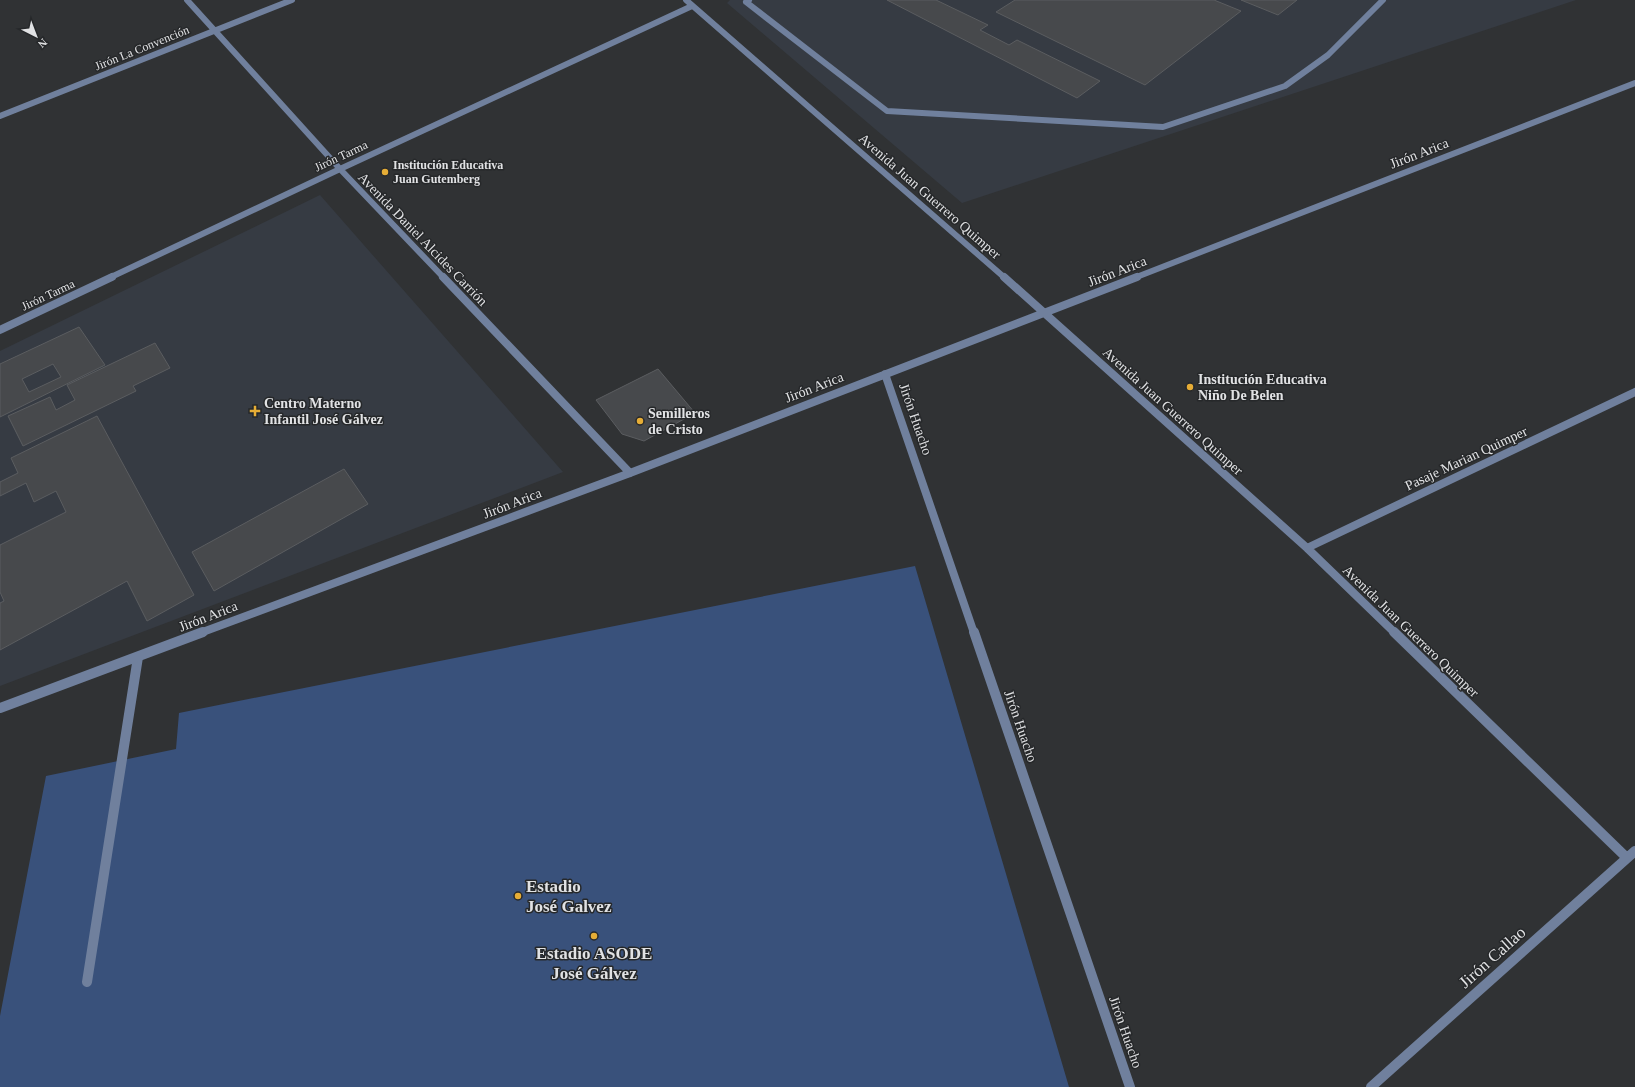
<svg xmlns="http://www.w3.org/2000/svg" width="1635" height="1087" font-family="'Times New Roman',serif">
	<rect width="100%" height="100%" fill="#303234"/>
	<!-- built -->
	<path fill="#363b43" d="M 730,0 L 1576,0 L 962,203 L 727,3 Z
		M 320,195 L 563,472 L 0,686 L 0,351 Z"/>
	<!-- green -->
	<path fill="#39517b" d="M 915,566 L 1069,1087 L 0,1087 L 0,1016 L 46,776 L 176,749 L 179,713 Z"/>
	<!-- building -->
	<path fill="#47494c" stroke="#5b5d60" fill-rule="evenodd" d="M 887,0 L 936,0 L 988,25 L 980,30 L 1009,45 L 1017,40 L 1100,81 L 1077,98 Z
		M 1015,0 L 1214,0 L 1241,11 L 1145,85 L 996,12 Z
		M 1241,0 L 1297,0 L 1278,15 Z
		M 79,327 L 105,365 L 0,417 L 0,364 ZM 53,364 L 61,377 L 29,392 L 22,379 Z
		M 155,343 L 170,368 L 133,386 L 136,391 L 23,446 L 8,416 L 50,397 L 56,410 L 75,400 L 67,385 Z
		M 658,369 L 695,413 L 644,441 L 622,434 L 596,400 Z
		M 97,416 L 194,595 L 147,621 L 127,581 L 0,650 L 0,603 L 4,601 L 0,592 L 0,545 L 66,512 L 56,491 L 34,502 L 26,483 L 0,496 L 0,482 L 18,473 L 11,458 Z
		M 344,469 L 368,504 L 214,591 L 192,552 Z"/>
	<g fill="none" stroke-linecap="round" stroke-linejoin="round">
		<!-- service-far1 -->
		<path stroke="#70809d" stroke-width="6" d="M 749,0 L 746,2 L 887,111 L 1163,127 L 1285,86 L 1328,55 L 1383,0"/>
		<!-- service -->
		<path stroke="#70809d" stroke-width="10" d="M 87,982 L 138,657"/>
		<!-- minor-far2 -->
		<path stroke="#70809d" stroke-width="6" d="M 187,0 L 340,169 L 444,278
			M 686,0 L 1005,278
			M 0,116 L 292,0
			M 109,278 L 340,169 L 692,6
			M 1134,278 L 1635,83"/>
		<!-- minor-far1 -->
		<path stroke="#70809d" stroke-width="8" d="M 443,277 L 630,473
			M 1004,277 L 1307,548 L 1395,633
			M 0,330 L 112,277
			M 885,374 L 974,633
			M 1307,548 L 1635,392
			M 200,633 L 630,473 L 1137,277"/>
		<!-- minor -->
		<path stroke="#70809d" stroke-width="10" d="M 974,632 L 1130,1087
			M 1394,632 L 1627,858
			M 0,708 L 203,632
			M 1371,1087 L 1635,851"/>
	</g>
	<!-- markers -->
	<g fill="#e6ad36" stroke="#26282a" stroke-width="1.5">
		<circle cx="385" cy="172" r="4"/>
		<circle cx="1190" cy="387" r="4"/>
		<path d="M253 405h4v4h4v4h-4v4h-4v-4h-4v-4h4z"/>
		<circle cx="640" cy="421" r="4"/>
		<circle cx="518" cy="896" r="4"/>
		<circle cx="594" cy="936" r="4"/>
	</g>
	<g text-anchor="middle" stroke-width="3" stroke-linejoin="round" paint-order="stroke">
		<!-- far-street labels -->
		<g font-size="12" fill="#e1e2e4" stroke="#26282a">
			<text transform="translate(142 48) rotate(-22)" y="4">Jirón La Convención</text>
			<text transform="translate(341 156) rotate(-25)" y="4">Jirón Tarma</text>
			<text transform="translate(48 295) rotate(-25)" y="4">Jirón Tarma</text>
		</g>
		<!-- far-poi labels -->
		<g font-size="12" font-weight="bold" fill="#e1e2e4" stroke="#26282a" text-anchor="start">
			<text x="393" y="169">Institución Educativa<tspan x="393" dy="14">Juan Gutemberg</tspan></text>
		</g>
		<!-- street labels -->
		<g font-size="14" fill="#e1e2e4" stroke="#26282a">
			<text transform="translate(1419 153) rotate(-21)" y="5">Jirón Arica</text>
			<text transform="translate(930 196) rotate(41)" y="5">Avenida Juan Guerrero Quimper</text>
			<text transform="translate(423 239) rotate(46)" y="5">Avenida Daniel Alcides Carrión</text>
			<text transform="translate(1117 271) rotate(-21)" y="5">Jirón Arica</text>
			<text transform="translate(814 387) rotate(-21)" y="5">Jirón Arica</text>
			<text transform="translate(1173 411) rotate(42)" y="5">Avenida Juan Guerrero Quimper</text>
			<text transform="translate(916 419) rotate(71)" y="5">Jirón Huacho</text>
			<text transform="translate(1466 458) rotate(-25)" y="5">Pasaje Marian Quimper</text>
			<text transform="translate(512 503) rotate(-21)" y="5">Jirón Arica</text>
			<text transform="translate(208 616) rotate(-21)" y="5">Jirón Arica</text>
			<text transform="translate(1411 631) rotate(44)" y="5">Avenida Juan Guerrero Quimper</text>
			<text transform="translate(1021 726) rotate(71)" y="5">Jirón Huacho</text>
			<text transform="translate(1126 1032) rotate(71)" y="5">Jirón Huacho</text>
		</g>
		<!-- poi labels -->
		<g font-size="14" font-weight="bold" fill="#e1e2e4" stroke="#26282a" text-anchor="start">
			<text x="1198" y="384">Institución Educativa<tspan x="1198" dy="16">Niño De Belen</tspan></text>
			<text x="264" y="408">Centro Materno<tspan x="264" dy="16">Infantil José Gálvez</tspan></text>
			<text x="648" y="418">Semilleros<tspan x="648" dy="16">de Cristo</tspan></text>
		</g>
		<!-- near-poi labels -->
		<g font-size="17" font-weight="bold" fill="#e1e2e4" stroke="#26282a" text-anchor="start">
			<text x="526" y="892">Estadio<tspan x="526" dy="20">José Galvez</tspan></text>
			<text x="594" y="959" text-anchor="middle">Estadio ASODE<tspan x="594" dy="20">José Gálvez</tspan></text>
		</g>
		<!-- near-street labels -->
		<g font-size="17" fill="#e1e2e4" stroke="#26282a">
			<text transform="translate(1492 957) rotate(-42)" y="6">Jirón Callao</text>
		</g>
	</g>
	<!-- north arrow -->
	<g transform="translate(36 36) rotate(138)" stroke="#26282a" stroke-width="3" paint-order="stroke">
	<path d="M0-3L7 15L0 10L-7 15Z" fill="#e1e2e4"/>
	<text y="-6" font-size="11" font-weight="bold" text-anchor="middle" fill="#e1e2e4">N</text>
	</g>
</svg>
